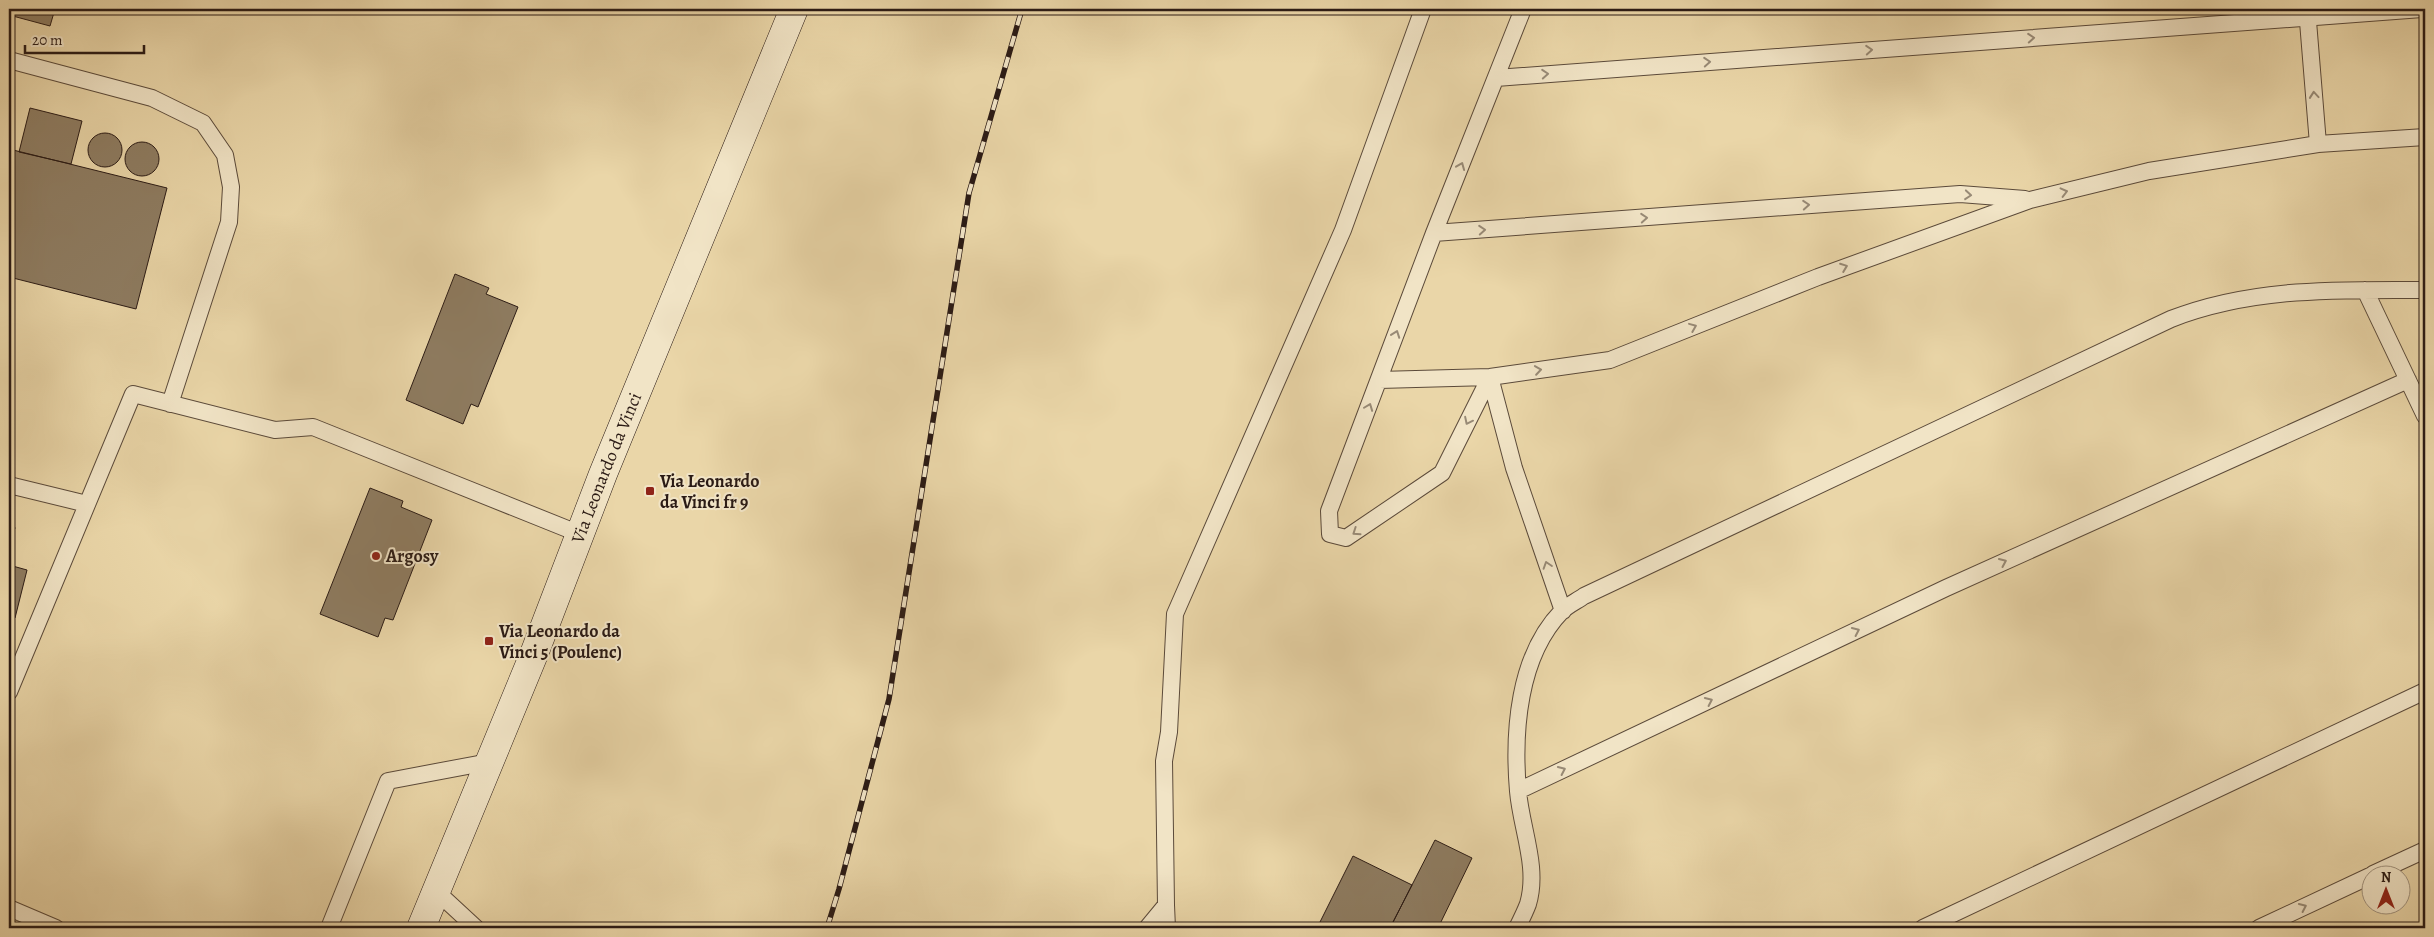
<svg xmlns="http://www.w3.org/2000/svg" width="2434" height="937" font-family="Alegreya,serif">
	<rect width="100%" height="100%" fill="#ead6a8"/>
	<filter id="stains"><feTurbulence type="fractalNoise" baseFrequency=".004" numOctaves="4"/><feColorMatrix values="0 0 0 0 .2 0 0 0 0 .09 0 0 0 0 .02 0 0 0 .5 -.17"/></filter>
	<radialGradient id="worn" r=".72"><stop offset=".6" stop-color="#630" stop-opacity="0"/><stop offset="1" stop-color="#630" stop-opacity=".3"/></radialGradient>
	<!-- building -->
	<path fill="#8e7c61" stroke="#2b1b15" d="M 9,9 L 55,9 L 50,26 L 9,15 Z
		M 30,108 L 82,121 L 71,164 L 19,152 Z
		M88 150a17 17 0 1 1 34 0a17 17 0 1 1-34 0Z
		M125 159a17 17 0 1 1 34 0a17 17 0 1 1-34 0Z
		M 9,149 L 167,188 L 136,309 L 9,277 Z
		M 455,274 L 489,288 L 486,294 L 518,307 L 478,407 L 471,404 L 463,424 L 406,400 Z
		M 370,488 L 403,501 L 401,507 L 432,520 L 393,620 L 385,618 L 378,637 L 320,614 Z
		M 9,515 L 15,528 L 9,545 Z
		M 9,565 L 27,570 L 15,618 L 9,617 Z
		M 1435,840 L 1472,858 L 1438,928 L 1390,928 Z
		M 1353,856 L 1412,885 L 1390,928 L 1317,928 Z"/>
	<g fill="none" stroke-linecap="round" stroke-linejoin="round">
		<defs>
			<path id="lane" d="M 2307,9 L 2318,144
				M 9,60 L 152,98 L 203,123 L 225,155 L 231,187 L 229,222 L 170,404
				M 1496,78 L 2422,9
				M 1434,233 L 1960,194 L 2025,199
				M 2365,290 L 2425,416
				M 1490,377 L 1442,473 L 1346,538 L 1330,534 L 1329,511 L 1434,233 L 1523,9
				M 1490,377 L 1514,468 L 1563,611
				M 1379,380 L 1490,377 L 1610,360 L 1818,277 L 2030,200 L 2149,171 L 2318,144 L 2425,137
				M 9,485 L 87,504
				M 9,692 L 133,394 L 275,430 L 313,427 L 580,534
				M 1518,791 L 1946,588 L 2408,380
				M 2373,874 L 2425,850
				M 436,891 L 476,928
				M 1166,905 L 1164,761 L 1169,732 L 1175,614 L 1343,230 L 1423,9
				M 9,908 L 56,928
				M 329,928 L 388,781 L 489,762
				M 1147,928 L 1166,905 L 1167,928
				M 1517,928 C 1521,920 1525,912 1528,904 C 1539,867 1521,828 1518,791 C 1513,732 1518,656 1562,611 C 1568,605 1577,601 1584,596 L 2171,319 C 2253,287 2338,290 2425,290
				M 1923,928 L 2425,691
				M 2259,928 L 2372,875"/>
			<g id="secondary">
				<path id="s1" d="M 421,928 L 534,654 L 603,474 L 794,9"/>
			</g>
		</defs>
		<!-- lane casing -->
		<use href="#lane" stroke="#5b4a3a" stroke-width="18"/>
		<!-- secondary casing -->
		<use href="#secondary" stroke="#2b1b15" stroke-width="29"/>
		<!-- lane -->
		<use href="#lane" stroke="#f1e4c6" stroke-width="16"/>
		<!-- secondary -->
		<use href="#secondary" stroke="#f1e4c6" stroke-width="28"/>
		<defs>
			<path id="rail" d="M 827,928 L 839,889 L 889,699 L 969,193 L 1022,9"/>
		</defs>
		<!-- rail casing -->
		<use href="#rail" stroke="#2b1b15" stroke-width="5.5"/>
		<!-- rail -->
		<use href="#rail" stroke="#f1e4c6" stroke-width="4" stroke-dasharray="11" stroke-linecap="butt"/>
	</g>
	<!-- one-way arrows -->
	<defs><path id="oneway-chevron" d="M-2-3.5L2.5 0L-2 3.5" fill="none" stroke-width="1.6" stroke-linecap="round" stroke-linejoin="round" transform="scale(1.25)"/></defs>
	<g stroke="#988a76">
		<use href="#oneway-chevron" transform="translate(2031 38) rotate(-4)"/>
		<use href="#oneway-chevron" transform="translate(1869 50) rotate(-4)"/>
		<use href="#oneway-chevron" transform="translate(1707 62) rotate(-4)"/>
		<use href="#oneway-chevron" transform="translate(1545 74) rotate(-4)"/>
		<use href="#oneway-chevron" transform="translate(2314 95) rotate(-95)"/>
		<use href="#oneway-chevron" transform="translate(1461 166) rotate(-68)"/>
		<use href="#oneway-chevron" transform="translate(2064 192) rotate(-14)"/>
		<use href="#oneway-chevron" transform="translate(1968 195) rotate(5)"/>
		<use href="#oneway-chevron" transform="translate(1806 205) rotate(-4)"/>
		<use href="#oneway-chevron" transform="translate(1644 218) rotate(-4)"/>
		<use href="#oneway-chevron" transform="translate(1482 230) rotate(-4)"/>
		<use href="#oneway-chevron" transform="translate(1844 267) rotate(-21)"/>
		<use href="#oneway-chevron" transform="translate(1693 327) rotate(-22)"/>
		<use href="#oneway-chevron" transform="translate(1396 334) rotate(-70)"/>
		<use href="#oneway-chevron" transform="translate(1538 370) rotate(-8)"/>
		<use href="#oneway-chevron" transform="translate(1369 407) rotate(-69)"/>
		<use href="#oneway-chevron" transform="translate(1468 421) rotate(116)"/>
		<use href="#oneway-chevron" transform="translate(1356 532) rotate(146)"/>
		<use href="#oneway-chevron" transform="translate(2003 562) rotate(-24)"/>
		<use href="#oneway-chevron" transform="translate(1547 565) rotate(-108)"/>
		<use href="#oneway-chevron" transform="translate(1856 631) rotate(-25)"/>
		<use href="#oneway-chevron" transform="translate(1709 701) rotate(-25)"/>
		<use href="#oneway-chevron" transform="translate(1562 770) rotate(-25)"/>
		<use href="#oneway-chevron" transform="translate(2303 907) rotate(-25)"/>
	</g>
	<!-- markers -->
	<g fill="#8f2418" stroke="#f1e4c6" stroke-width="2">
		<rect x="645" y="486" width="10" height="10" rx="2.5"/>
		<circle cx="376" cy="556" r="5"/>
		<rect x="484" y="636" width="10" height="10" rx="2.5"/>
	</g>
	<g text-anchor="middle" stroke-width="4" stroke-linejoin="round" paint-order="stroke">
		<!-- street labels -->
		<g font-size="18" fill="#2b1b15" stroke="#f1e4c6">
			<text dy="6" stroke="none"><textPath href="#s1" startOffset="496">Via Leonardo da Vinci</textPath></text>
		</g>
		<!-- poi labels -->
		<g font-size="18" font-weight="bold" fill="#2b1b15" stroke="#f1e4c6" text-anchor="start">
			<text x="660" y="487">Via Leonardo<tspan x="660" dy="21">da Vinci fr 9</tspan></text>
			<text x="386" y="562">Argosy</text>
			<text x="499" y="637">Via Leonardo da<tspan x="499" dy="21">Vinci 5 (Poulenc)</tspan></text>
		</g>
	</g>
	<!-- margin -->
	<rect width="2434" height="937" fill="none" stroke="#ead6a8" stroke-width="30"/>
	<rect x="10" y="10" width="2414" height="917" fill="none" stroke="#2b1b15" stroke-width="2.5"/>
	<rect x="15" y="15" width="2404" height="907" fill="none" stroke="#2b1b15"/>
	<!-- north arrow -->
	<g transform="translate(2386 890)"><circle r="24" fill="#f1e4c6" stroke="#a2947f"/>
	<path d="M0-4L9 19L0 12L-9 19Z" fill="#8f2418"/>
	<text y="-8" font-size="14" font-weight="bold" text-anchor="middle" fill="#2b1b15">N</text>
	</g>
	<!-- scale -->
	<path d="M25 45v8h119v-8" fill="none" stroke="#2b1b15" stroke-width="2.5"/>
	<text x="32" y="45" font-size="15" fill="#2b1b15" stroke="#f1e4c6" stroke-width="4" paint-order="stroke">20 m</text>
	<rect width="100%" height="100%" filter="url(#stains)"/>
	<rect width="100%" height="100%" fill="url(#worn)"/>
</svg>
